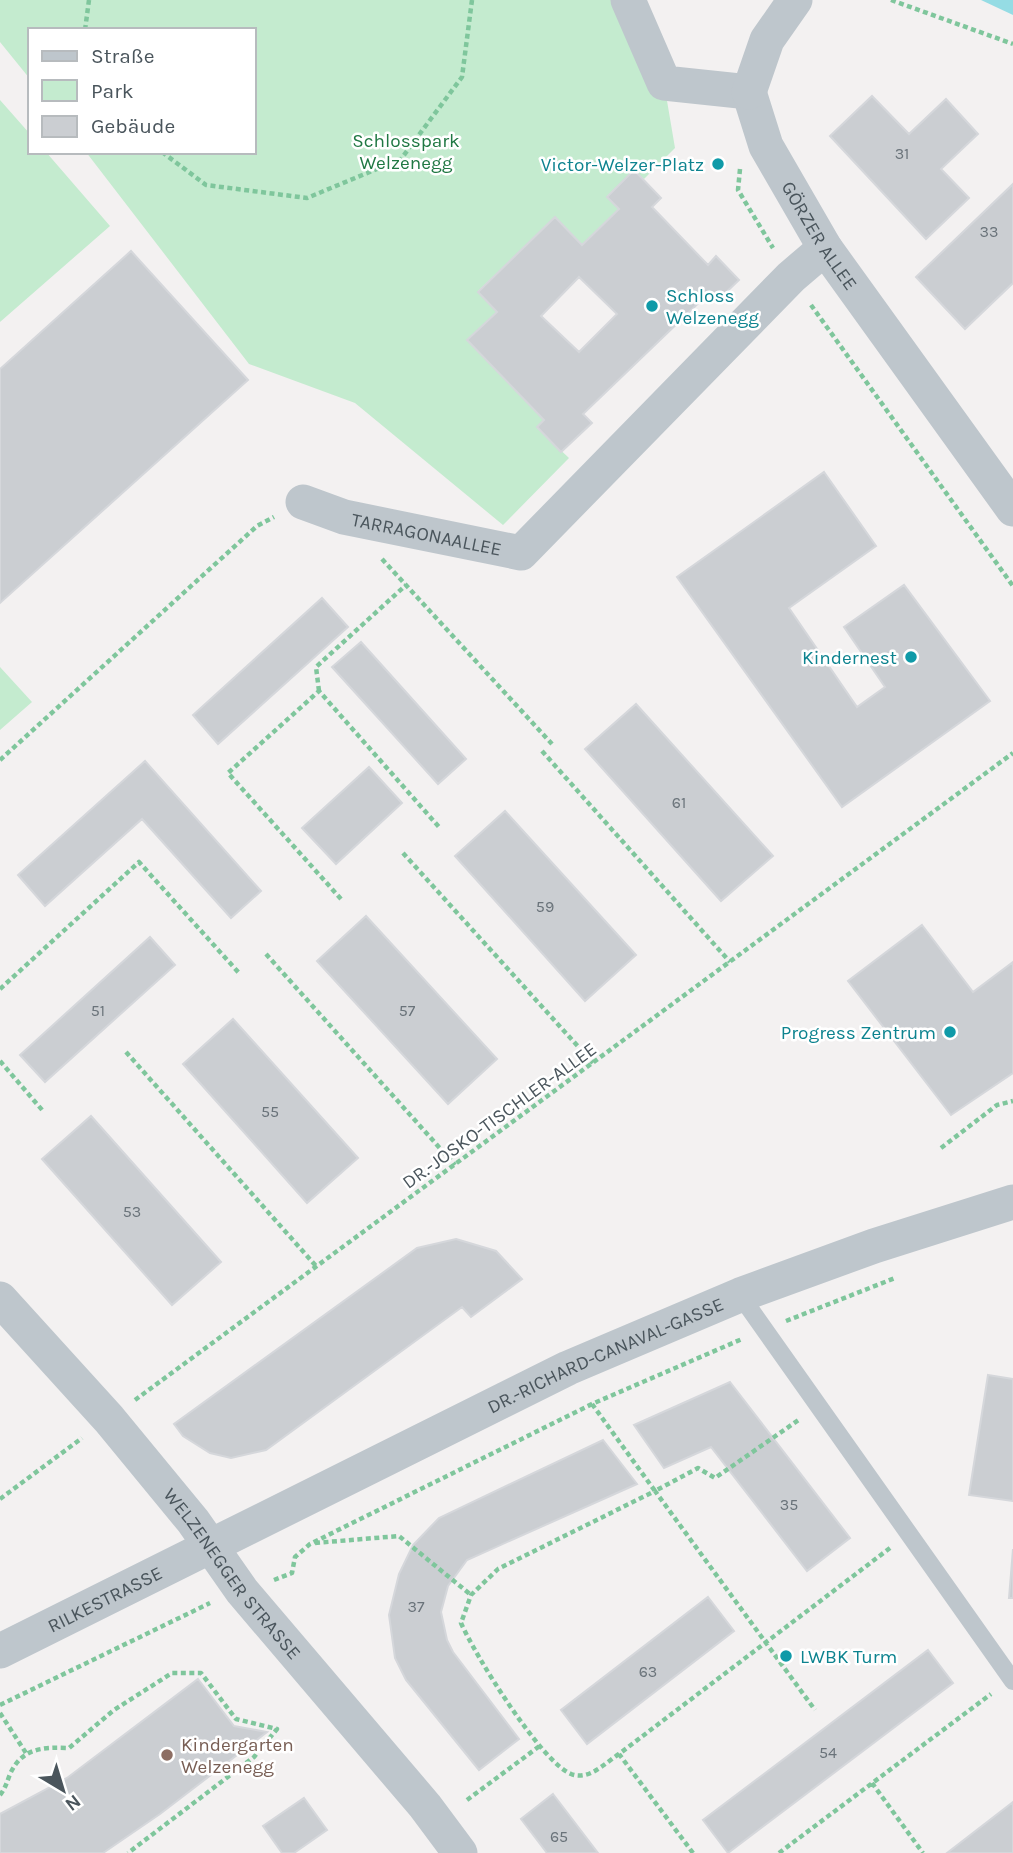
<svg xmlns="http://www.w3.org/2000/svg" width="1013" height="1853" font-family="Karla,sans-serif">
	<rect width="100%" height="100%" fill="#f3f1f1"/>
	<!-- green -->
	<path fill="#c4ebcf" d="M 0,0 L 628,0 L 664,83 L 675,148 L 644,179 L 634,170 L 607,196 L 619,209 L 582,245 L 555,217 L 478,291 L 497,312 L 467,340 L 544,420 L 537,428 L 569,458 L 503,525 L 355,403 L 249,364 L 86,152 L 254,152 L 254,30 L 30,30 L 30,79 L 0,42 Z
		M 0,100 L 30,134 L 30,152 L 46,152 L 110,226 L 0,322 Z
		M 0,667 L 32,702 L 0,730 Z"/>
	<!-- water -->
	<path fill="#95dce4" d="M 981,0 L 1013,0 L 1013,15 Z"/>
	<!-- building -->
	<path fill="#cbced2" stroke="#d5d7db" stroke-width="2" fill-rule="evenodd" d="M 872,96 L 909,134 L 946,99 L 978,134 L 941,169 L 969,198 L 926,239 L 830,136 Z
		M 634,170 L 661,198 L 652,207 L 708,265 L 716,256 L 739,280 L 718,300 L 710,292 L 583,414 L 592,423 L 561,452 L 537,427 L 544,420 L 467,340 L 497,312 L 478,292 L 555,217 L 582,245 L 619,209 L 607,197 ZM 579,277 L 617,314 L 579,352 L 541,316 Z
		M 1013,184 L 1013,283 L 965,329 L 916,277 Z
		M 131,251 L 248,380 L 0,603 L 0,369 Z
		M 824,472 L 876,546 L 789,608 L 857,707 L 885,687 L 844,627 L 904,585 L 990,701 L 842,807 L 677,577 Z
		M 322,598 L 348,627 L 218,744 L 193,715 Z
		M 361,642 L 466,759 L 438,784 L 332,667 Z
		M 636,704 L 773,856 L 721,901 L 585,749 Z
		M 145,761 L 261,891 L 231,918 L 142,819 L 45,906 L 18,875 Z
		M 369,767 L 402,803 L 336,864 L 302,828 Z
		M 505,811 L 636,955 L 585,1001 L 455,856 Z
		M 366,916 L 497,1059 L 448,1104 L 317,961 Z
		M 922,925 L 973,992 L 1013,962 L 1013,1073 L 951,1115 L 848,981 Z
		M 150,937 L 175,965 L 45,1082 L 20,1055 Z
		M 233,1019 L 358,1158 L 307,1203 L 183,1064 Z
		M 91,1116 L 221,1262 L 172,1305 L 42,1159 Z
		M 456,1239 L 496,1251 L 522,1279 L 471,1317 L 462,1307 L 266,1450 L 231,1458 L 210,1453 L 183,1436 L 174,1424 L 417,1248 Z
		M 988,1375 L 1013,1379 L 1013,1501 L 969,1495 Z
		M 730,1382 L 850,1538 L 807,1571 L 711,1447 L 664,1468 L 634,1425 Z
		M 603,1440 L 637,1484 L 467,1560 L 448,1586 L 441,1612 L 447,1640 L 453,1652 L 519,1739 L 479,1770 L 406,1680 L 395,1658 L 389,1615 L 399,1574 L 413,1545 L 439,1518 Z
		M 1013,1549 L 1013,1598 L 1009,1598 Z
		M 708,1597 L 734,1631 L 587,1744 L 561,1710 Z
		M 928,1650 L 953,1683 L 728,1853 L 703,1820 Z
		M 198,1679 L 234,1726 L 267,1732 L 160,1814 L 103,1853 L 0,1853 L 0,1814 L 67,1778 Z
		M 553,1794 L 598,1853 L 547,1853 L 521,1819 Z
		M 304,1798 L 327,1830 L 294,1853 L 282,1853 L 263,1826 Z
		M 1013,1802 L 1013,1853 L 947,1853 Z"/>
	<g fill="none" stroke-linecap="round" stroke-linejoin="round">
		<!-- path -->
		<path stroke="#7fc69c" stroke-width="4.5" stroke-dasharray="5 3.5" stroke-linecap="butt" d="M 891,0 L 1013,44
			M 85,30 L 89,0
			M 162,152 L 206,185 L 307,198 L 401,159 L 462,77 L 472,0
			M 740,169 L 738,190 L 773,248
			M 811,305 L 1013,586
			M 382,559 L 552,744
			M 319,691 L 316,667 L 406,585
			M 542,751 L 730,962
			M 0,760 L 257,526 L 274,517
			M 403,853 L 593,1063
			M 341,899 L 228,773 L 319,691 L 439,827
			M 266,954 L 455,1165
			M 0,989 L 139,862 L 239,973
			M 126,1052 L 316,1266
			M 0,1061 L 43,1111
			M 941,1148 L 997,1105 L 1013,1101
			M 786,1321 L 895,1278
			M 135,1400 L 1013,753
			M 592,1404 L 655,1491 L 698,1468 L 715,1478 L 800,1419
			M 0,1499 L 82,1438
			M 315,1543 L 399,1536 L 471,1595
			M 274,1580 L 292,1573 L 295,1557 L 310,1544 L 592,1404 L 742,1339
			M 0,1705 L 210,1603
			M 0,1713 L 26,1753
			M 619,1754 C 605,1763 589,1781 571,1774 C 541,1762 475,1655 461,1623 L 471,1595 L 498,1569 L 655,1491 L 815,1710
			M 872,1783 L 923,1853
			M 0,1795 C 5,1789 7,1782 10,1774 C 22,1748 42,1747 69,1748 L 114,1710 L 172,1673 L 201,1673 L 236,1719 L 277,1729 L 254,1757 L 128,1853
			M 467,1800 L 541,1745
			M 693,1853 L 619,1754 L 890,1548
			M 779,1853 L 991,1694"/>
		<!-- service -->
		<path stroke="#bec6cc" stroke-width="18" d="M 740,1295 L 1013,1681"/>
		<!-- minor -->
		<g stroke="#bec6cc" stroke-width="35">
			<path d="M 628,0 L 664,83 L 749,92"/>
			<path id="s1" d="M 749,92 L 766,146 L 825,248 L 1013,509"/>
			<path d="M 749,92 L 767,40 L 795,0"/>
			<path id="s2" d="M 303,502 L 344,517 L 521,553 L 791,277 L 825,248"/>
			<path id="s3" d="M 0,1299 L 109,1419 L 193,1521 L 242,1591 L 425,1806 L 460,1853"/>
			<path id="s4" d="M 0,1651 L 568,1368 L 740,1295 L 874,1246 L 1013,1202"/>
		</g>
	</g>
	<!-- markers -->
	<g fill="#0f9aa8" stroke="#fff" stroke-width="2.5">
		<circle cx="718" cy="164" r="7"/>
		<circle cx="652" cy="306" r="7"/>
		<circle cx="911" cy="657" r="7"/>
		<circle cx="950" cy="1032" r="7"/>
		<circle cx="786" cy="1656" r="7"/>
	</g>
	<circle fill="#8d6e63" stroke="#fff" stroke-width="2.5" cx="167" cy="1755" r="7"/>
	<g text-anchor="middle" stroke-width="5" stroke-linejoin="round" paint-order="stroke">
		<!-- number labels -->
		<g font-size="16" fill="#6a737a">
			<text x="902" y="159">31</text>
			<text x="989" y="237">33</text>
			<text x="679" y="808">61</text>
			<text x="545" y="912">59</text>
			<text x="98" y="1016">51</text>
			<text x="407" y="1016">57</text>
			<text x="270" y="1117">55</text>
			<text x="132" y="1217">53</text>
			<text x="789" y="1510">35</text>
			<text x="416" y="1612">37</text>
			<text x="648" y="1677">63</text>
			<text x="828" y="1758">54</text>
			<text x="559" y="1842">65</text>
		</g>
		<!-- park labels -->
		<g font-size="19" fill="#207843" stroke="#fff">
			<text x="406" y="147">Schlosspark<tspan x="406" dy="22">Welzenegg</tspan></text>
		</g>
		<!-- culture labels -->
		<g font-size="19" fill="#0d838f" stroke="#fff" text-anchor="end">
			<text x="704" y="171">Victor-Welzer-Platz</text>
			<text x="666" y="302" text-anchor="start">Schloss<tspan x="666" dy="22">Welzenegg</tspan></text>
			<text x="897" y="664">Kindernest</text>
			<text x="936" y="1039">Progress Zentrum</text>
			<text x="800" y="1663" text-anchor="start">LWBK Turm</text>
		</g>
		<!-- street labels -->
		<g font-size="19" fill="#4a555c" stroke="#fff">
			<text dy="7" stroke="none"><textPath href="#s1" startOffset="161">GÖRZER ALLEE</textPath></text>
			<text dy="7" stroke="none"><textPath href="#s2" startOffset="128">TARRAGONAALLEE</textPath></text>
			<text transform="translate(499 1115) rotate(-36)" y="7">DR.-JOSKO-TISCHLER-ALLEE</text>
			<text dy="7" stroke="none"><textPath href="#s4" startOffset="674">DR.-RICHARD-CANAVAL-GASSE</textPath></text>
			<text dy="7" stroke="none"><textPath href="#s3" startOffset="360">WELZENEGGER STRASSE</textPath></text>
			<text dy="7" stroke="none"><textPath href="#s4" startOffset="117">RILKESTRASSE</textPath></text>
		</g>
		<!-- education labels -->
		<g font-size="19" fill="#785e54" stroke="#fff" text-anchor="start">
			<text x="181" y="1751">Kindergarten<tspan x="181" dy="22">Welzenegg</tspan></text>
		</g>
	</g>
	<!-- legend -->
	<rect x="28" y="28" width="228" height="126" fill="#ffffff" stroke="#b7bbbe" stroke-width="2"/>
	<rect x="42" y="51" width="35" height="10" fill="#bec6cc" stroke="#b7bbbe" stroke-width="2"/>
	<text x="91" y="63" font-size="21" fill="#4a555c">Straße</text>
	<rect x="42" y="80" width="35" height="21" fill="#c4ebcf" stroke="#b7bbbe" stroke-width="2"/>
	<text x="91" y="98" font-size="21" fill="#4a555c">Park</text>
	<rect x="42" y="116" width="35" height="21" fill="#cbced2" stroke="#b7bbbe" stroke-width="2"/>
	<text x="91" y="133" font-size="21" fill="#4a555c">Gebäude</text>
	<!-- north arrow -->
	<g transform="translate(63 1790) rotate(142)" stroke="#ffffff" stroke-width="5" paint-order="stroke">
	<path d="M0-5L12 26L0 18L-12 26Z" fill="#4a555c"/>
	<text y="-10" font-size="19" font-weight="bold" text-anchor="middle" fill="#4a555c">N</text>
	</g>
</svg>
